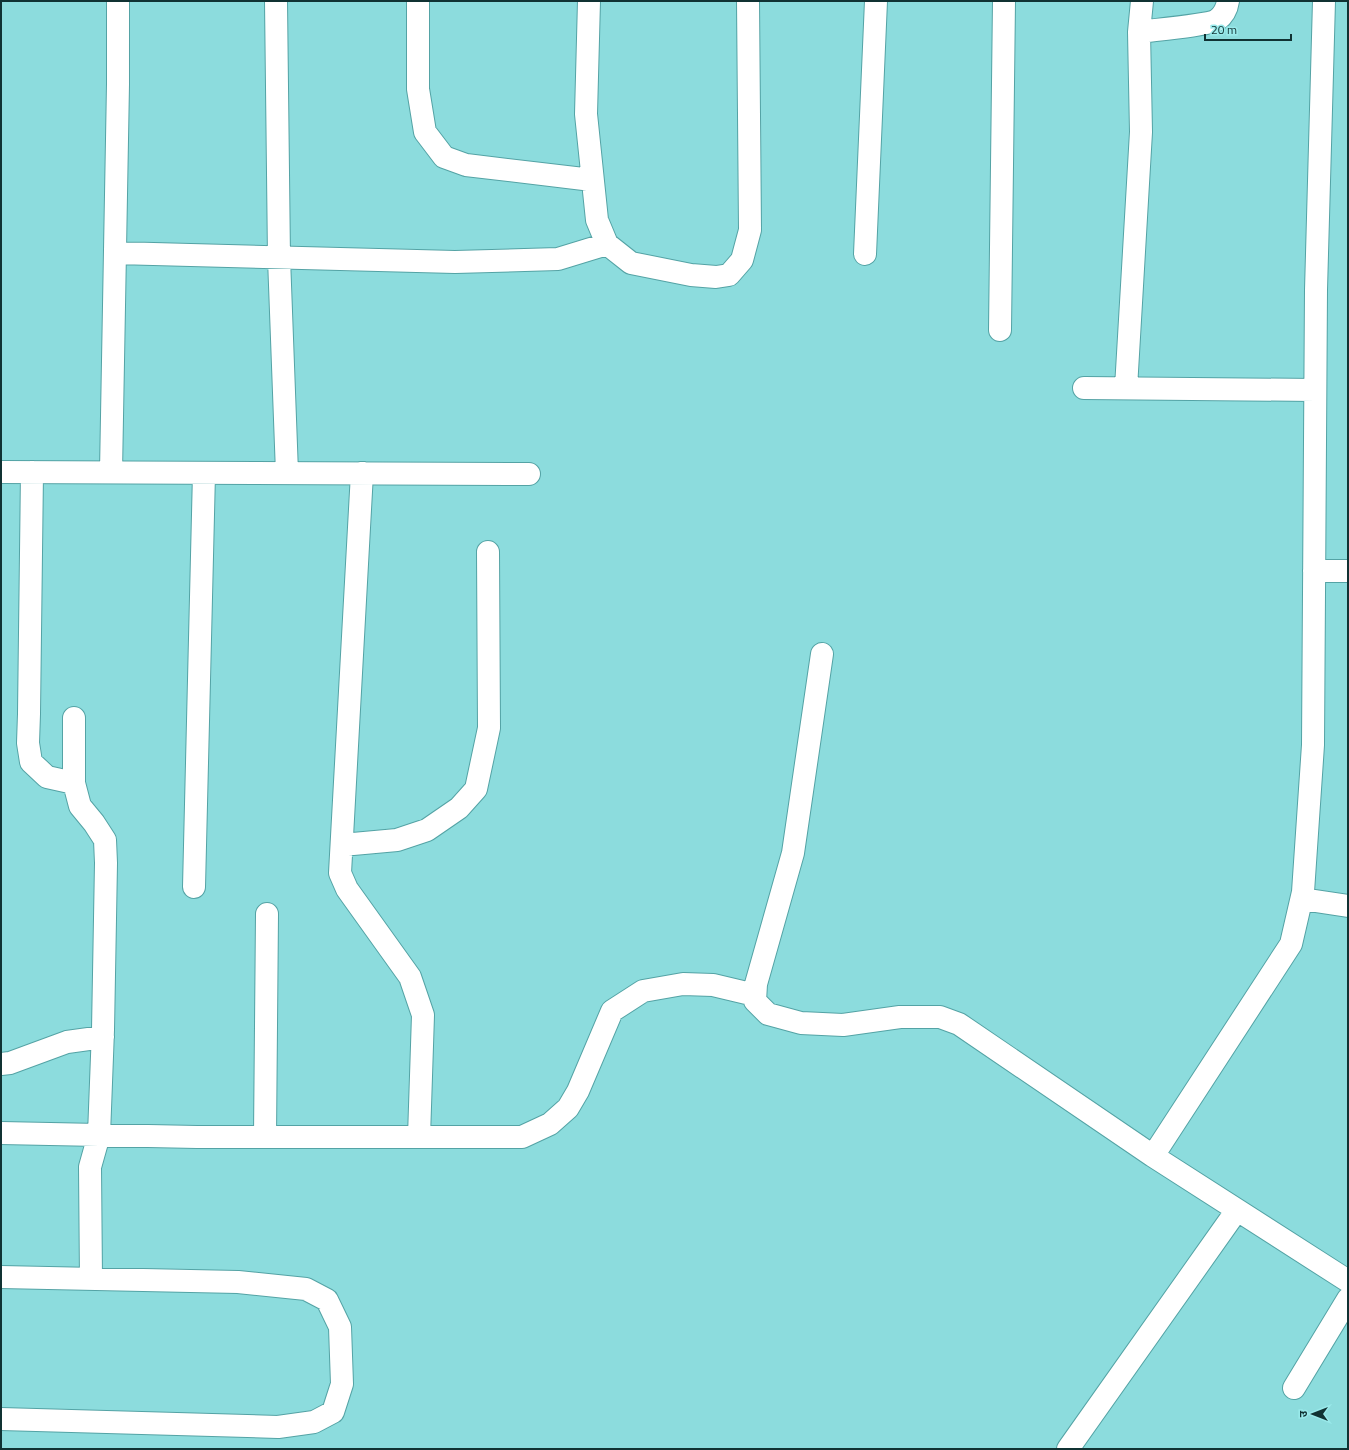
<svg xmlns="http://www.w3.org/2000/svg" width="1349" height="1450" font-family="'Titillium Web','Noto Sans Devanagari',sans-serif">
	<rect width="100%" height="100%" fill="#8cdcdd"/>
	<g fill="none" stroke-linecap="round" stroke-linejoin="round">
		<defs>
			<path id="minor" d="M 276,1 L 279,258 L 287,473
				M 418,1 L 418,89 L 425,132 L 444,157 L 466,165 L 592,180
				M 589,1 L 586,114 L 597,220 L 607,244 L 631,263 L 691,275 L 716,277 L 729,275 L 742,260 L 750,230 L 748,1
				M 1139,32 C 1153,30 1209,25 1217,20 C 1224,15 1227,8 1228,1
				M 116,253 L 455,262 L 558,259 L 607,244
				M 865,254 L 876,1
				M 1000,330 L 1004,1
				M 1084,388 L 1315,390
				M 1126,388 L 1141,132 L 1139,32 L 1142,1
				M 1,472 L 529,474
				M 32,472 L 29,714 L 28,743 L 31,762 L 47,777 L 74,783
				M 111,472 L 118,84 L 118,1
				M 362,473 L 340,873 L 347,889 L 410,977 L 423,1015 L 419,1137
				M 1314,571 L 1348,571
				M 822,654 L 793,853 L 756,984 L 755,1001 L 768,1014 L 801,1023 L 843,1025 L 900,1017 L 940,1017 L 959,1024 L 1153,1156 L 1348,1281
				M 74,718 L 74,783 L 80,806 L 94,823 L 105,840 L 106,863 L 103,1030 L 99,1135 L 90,1167 L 91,1279
				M 342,845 L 397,840 L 427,830 L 459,808 L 476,789 L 489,728 L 488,552
				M 194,887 L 204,473
				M 1302,899 L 1348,906
				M 1,1064 L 10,1063 L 67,1042 L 103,1037
				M 1,1133 L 197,1137 L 522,1137 L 550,1124 L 568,1108 L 578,1091 L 612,1011 L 643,991 L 683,984 L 713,985 L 755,995
				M 265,1137 L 267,914
				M 1153,1156 L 1291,944 L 1303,892 L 1313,745 L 1316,290 L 1324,1
				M 1,1277 L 238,1282 L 306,1289 L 327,1300 L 340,1327 L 342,1384 L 333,1412 L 314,1422 L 278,1427 L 1,1419
				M 1294,1388 L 1348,1299
				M 1068,1449 L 1237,1210"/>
		</defs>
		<!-- minor casing -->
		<use href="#minor" stroke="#54a3a5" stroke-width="24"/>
		<!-- minor -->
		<use href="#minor" stroke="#fff" stroke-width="22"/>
	</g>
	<!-- border -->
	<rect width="1349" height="1450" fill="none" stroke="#103233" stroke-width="4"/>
	<!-- north arrow -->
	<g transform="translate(1313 1414) rotate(270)" stroke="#99e9ea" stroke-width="3" paint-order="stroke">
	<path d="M0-3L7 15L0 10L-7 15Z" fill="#103233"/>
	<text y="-6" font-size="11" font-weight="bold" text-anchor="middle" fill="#103233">उ</text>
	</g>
	<!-- scale -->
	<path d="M1205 34v6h86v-6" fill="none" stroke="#103233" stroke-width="2"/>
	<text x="1211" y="34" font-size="12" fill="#103233" stroke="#99e9ea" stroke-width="3" paint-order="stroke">20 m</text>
</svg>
